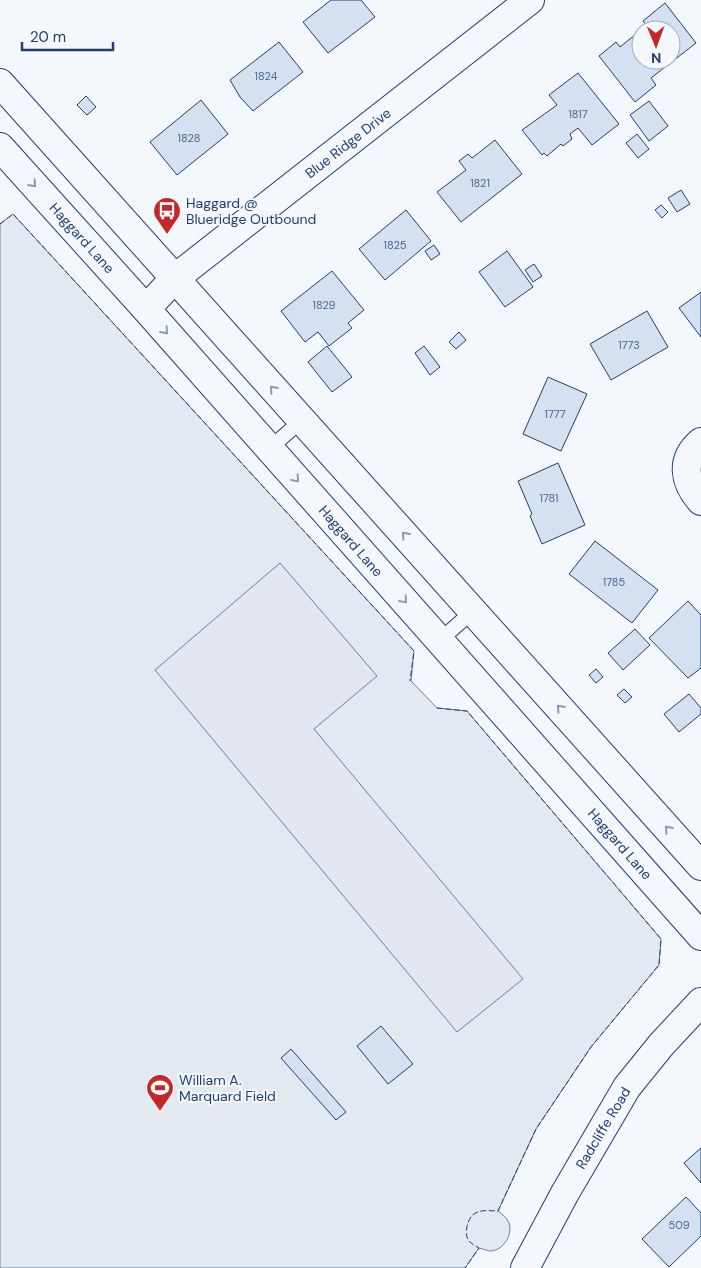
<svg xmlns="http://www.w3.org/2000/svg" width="701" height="1268" font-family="'DM Sans',sans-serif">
	<rect width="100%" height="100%" fill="#f4f7fb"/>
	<!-- green -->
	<path fill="#e3e9f0" stroke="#687fa3" d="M 13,214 L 414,651 L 411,681 L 437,708 L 467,711 L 661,939 L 659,965 L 591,1047 L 536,1129 L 498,1211 C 502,1214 507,1218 509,1223 C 513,1234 504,1250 491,1251 C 488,1251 483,1249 479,1248 L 465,1268 L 0,1268 L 0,224 Z"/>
	<!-- parking -->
	<path fill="#e3e8f0" stroke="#687fa3" d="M 280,563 L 377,676 L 314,729 L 523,979 L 457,1032 L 155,670 Z"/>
	<!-- building -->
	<path fill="#d5e0f0" stroke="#1d3f73" d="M 331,0 L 361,0 L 375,17 L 328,53 L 303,22 Z
		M 665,3 L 696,43 L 651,78 L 656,85 L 635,102 L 599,56 L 616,42 L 620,47 L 641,30 L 641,60 L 671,60 L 671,30 L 641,30 L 647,26 L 643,21 Z
		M 279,42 L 303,72 L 253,111 L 240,97 L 230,80 Z
		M 578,73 L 619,124 L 592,145 L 578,128 L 570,134 L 572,139 L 563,146 L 561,144 L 547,156 L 544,153 L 542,155 L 522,130 L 557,105 L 549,95 Z
		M 86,96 L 96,107 L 87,115 L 77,105 Z
		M 201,100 L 228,134 L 177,175 L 150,142 Z
		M 649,101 L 668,126 L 649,141 L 630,115 Z
		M 637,134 L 649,149 L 638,158 L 626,143 Z
		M 495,140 L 522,174 L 461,222 L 437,192 L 466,170 L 459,161 L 468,154 L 472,158 Z
		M 681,190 L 690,204 L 677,212 L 668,198 Z
		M 661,205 L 668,212 L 662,218 L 655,210 Z
		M 406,210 L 431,241 L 385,280 L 359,249 Z
		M 434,245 L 440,254 L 431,260 L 425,251 Z
		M 507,251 L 533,287 L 505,307 L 479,272 Z
		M 534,264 L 542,276 L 533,282 L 525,270 Z
		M 332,271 L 364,310 L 348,323 L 352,328 L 329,346 L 318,332 L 305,342 L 281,311 Z
		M 701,292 L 701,337 L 679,308 Z
		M 647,311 L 668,347 L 611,380 L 590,344 Z
		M 459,332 L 466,340 L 456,349 L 449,342 Z
		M 327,346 L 352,377 L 332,392 L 308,362 Z
		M 424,346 L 440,367 L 430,375 L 415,353 Z
		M 548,377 L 587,394 L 561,451 L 523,434 Z
		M 558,463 L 585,525 L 542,544 L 530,516 L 532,514 L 518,481 Z
		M 595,541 L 658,590 L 632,623 L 569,574 Z
		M 688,601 L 701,615 L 701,668 L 688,678 L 649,638 Z
		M 635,629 L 650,645 L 623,670 L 608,653 Z
		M 596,669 L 603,677 L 596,683 L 589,675 Z
		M 624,689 L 632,697 L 625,703 L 617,695 Z
		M 689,694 L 701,708 L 701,714 L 679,732 L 664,714 Z
		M 381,1026 L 413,1064 L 388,1084 L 357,1046 Z
		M 291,1049 L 346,1112 L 336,1120 L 281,1058 Z
		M 701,1148 L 701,1183 L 684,1163 Z
		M 686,1197 L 701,1213 L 701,1236 L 669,1267 L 642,1239 Z"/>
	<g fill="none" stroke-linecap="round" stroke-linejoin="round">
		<defs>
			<path id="service" d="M 270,448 L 301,421
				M 439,641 L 473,611"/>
			<path id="minor" d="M 0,83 L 701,866
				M 0,147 L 146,309 L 701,936
				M 146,309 L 174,279 L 530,0
				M 701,442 C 680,460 684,482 701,501
				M 525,1268 L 565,1193 L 627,1087 L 661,1045 L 701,1002"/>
		</defs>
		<!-- service casing -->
		<use href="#service" stroke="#1d3f73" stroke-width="16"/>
		<!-- minor casing -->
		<use href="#minor" stroke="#1d3f73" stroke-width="30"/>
		<!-- service -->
		<use href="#service" stroke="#f4f7fb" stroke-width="14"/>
		<!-- minor -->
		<use href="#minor" stroke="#f4f7fb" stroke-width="28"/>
		<!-- fence -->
		<path stroke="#1d3f73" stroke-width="1" stroke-dasharray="6 2.5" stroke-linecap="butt" d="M 0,224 L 13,214 L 414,651 L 410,681
			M 437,708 L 467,711 L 661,939 L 659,965 L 591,1047 L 536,1129 L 498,1211 C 490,1211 481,1209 474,1214 C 468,1218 465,1230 467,1237 C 469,1243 474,1245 479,1248 L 465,1268"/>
	</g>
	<!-- one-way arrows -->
	<defs><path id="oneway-chevron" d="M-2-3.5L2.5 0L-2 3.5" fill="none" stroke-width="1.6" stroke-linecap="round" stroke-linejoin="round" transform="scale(1.25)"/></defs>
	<g stroke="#889bb7">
		<use href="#oneway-chevron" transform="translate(33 184) rotate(48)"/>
		<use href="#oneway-chevron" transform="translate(165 331) rotate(48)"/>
		<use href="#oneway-chevron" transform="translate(273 389) rotate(-132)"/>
		<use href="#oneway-chevron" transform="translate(296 479) rotate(49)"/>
		<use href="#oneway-chevron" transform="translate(405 535) rotate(-132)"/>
		<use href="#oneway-chevron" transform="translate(404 600) rotate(49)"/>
		<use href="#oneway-chevron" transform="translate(560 708) rotate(-132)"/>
		<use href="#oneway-chevron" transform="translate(668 829) rotate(-132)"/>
	</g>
	<!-- icons -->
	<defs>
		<symbol id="bus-pin" viewBox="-11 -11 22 30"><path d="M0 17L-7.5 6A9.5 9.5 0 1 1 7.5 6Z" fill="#c62828" stroke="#f4f7fb"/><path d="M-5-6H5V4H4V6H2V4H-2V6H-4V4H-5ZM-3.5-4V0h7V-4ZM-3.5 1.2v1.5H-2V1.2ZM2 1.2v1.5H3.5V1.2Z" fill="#fff"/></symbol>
		<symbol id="stadium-pin" viewBox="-11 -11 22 30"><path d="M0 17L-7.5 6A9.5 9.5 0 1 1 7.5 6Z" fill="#c62828" stroke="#f4f7fb"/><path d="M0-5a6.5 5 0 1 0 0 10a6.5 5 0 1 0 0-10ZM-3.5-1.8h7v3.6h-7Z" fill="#fff"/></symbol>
	</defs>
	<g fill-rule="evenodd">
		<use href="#bus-pin" x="151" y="195" width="32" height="43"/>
		<use href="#stadium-pin" x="144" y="1072" width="32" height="43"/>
	</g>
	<g text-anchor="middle" stroke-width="4" stroke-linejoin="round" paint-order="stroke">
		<!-- number labels -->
		<g font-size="11" fill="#4b6792">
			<text x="266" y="80">1824</text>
			<text x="578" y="118">1817</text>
			<text x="189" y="142">1828</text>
			<text x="480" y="187">1821</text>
			<text x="395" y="249">1825</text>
			<text x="324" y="309">1829</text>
			<text x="629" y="349">1773</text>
			<text x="555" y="418">1777</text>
			<text x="549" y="502">1781</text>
			<text x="614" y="586">1785</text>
			<text x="679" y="1229">509</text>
		</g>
		<!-- street labels -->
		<g font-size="14" fill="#1d3f73" stroke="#f4f7fb">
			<text transform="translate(348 143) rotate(-38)" y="5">Blue Ridge Drive</text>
			<text transform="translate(82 238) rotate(48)" y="5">Haggard Lane</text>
			<text transform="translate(351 541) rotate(49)" y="5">Haggard Lane</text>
			<text transform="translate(620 844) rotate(49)" y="5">Haggard Lane</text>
			<text transform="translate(603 1128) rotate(-59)" y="5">Radcliffe Road</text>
		</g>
		<!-- poi labels -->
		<g font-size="14" fill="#1d3f73" stroke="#f4f7fb" text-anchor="start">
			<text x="186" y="208">Haggard @<tspan x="186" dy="16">Blueridge Outbound</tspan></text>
			<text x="179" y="1085">William A.<tspan x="179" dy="16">Marquard Field</tspan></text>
		</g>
	</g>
	<!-- north arrow -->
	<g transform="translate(656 45) rotate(179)"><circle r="24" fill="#f4f7fb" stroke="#9eadc5"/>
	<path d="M0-4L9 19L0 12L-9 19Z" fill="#c62828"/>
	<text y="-8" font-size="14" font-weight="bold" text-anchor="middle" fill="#1d3f73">N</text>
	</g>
	<!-- scale -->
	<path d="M22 42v8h91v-8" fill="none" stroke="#1d3f73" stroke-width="2.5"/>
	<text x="30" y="42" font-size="15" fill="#1d3f73" stroke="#f4f7fb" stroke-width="4" paint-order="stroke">20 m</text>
</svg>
